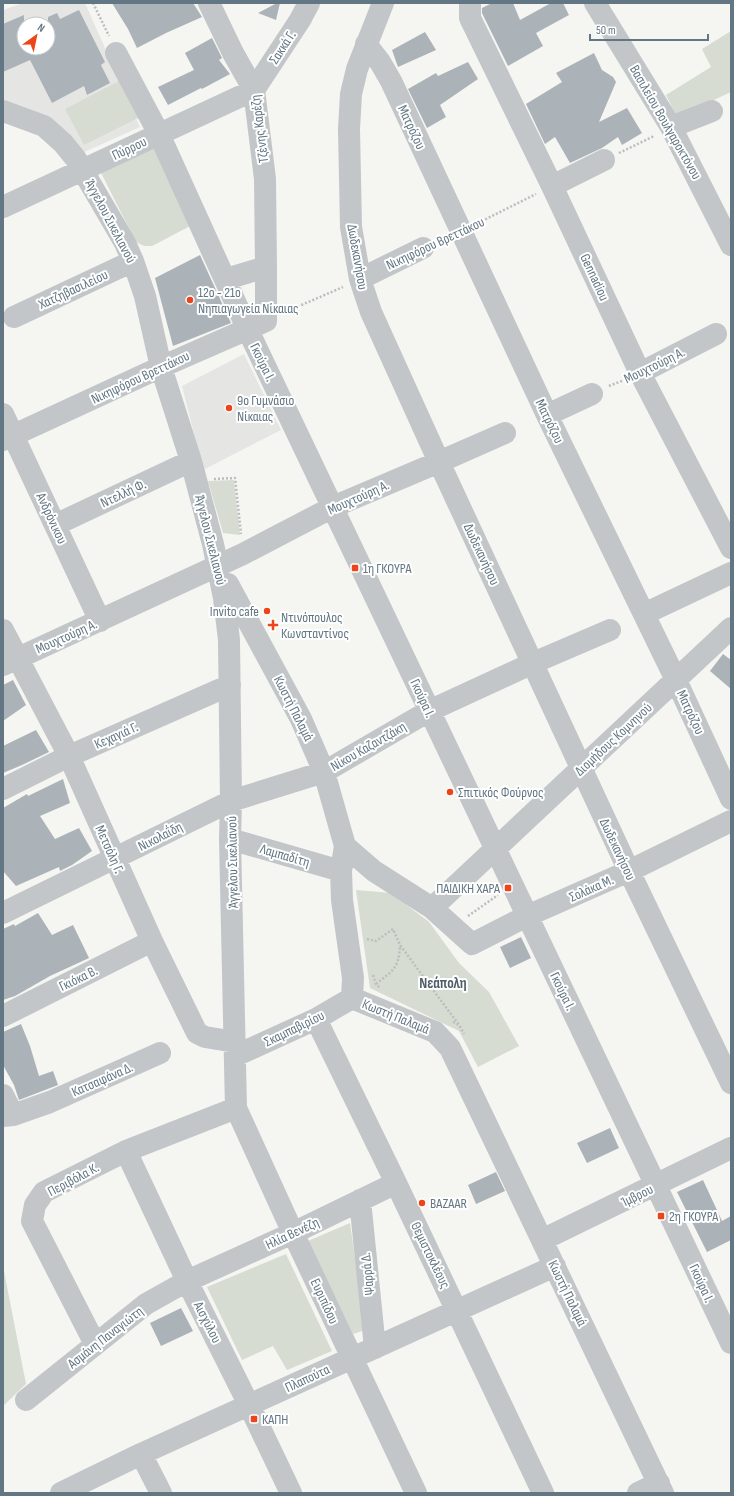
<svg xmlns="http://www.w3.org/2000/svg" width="734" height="1496" font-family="'Sofia Sans Condensed',sans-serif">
	<rect width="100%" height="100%" fill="#f5f5f1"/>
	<!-- built -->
	<path fill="#e5e6e4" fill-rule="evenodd" d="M 23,3 L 85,3 L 140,127 L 80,154 L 3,106 L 3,10 ZM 24,24 L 48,24 L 48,48 L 24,48 Z
		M 244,354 L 281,430 L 203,470 L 182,386 Z"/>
	<!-- green -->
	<path fill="#d6dcd1" d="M 731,31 L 731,92 L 677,117 L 666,95 L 711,67 L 702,49 Z
		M 123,79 L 142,116 L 84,145 L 65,109 Z
		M 154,140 L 194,224 L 152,246 L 144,246 L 136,242 L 96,163 Z
		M 234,480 L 240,535 L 223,533 L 208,481 Z
		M 356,890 L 391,893 L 429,922 L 459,963 L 489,992 L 519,1046 L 478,1067 L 459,1031 L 370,988 Z
		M 350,1223 L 365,1330 L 353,1334 L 308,1241 Z
		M 286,1254 L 332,1351 L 287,1370 L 273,1346 L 242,1360 L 207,1287 Z
		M 3,1266 L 26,1384 L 3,1406 Z"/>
	<!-- building -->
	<path fill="#abb3b8" d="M 112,3 L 193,3 L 202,17 L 166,33 L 137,48 L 128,29 Z
		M 277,3 L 280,3 L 276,20 L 258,13 Z
		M 492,3 L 513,3 L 520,20 L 551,3 L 563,3 L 569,15 L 536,33 L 543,46 L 508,66 L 482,13 L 482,8 Z
		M 79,10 L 105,62 L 101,65 L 110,83 L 87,95 L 84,86 L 52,103 L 30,60 L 3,72 L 3,24 L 24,15 L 24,48 L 48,48 L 48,17 L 57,13 L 60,19 Z
		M 425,32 L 436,50 L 398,67 L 392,50 Z
		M 212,38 L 222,58 L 219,60 L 230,74 L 202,89 L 201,88 L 168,105 L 158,87 L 194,70 L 185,53 Z
		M 594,53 L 602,70 L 613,77 L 616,82 L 599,122 L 627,108 L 642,133 L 622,145 L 618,137 L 602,148 L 570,163 L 555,137 L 545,144 L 526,104 L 562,82 L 556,73 Z
		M 468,62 L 478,79 L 440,105 L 446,117 L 427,128 L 408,89 L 436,73 L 438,76 Z
		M 200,255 L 231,323 L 173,346 L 155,278 Z
		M 723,654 L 731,660 L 731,689 L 710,671 Z
		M 13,680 L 26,705 L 3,721 L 3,685 Z
		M 36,730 L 49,752 L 22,765 L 3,773 L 3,746 Z
		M 63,779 L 70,803 L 40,816 L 55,839 L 79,828 L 92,851 L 72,865 L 60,871 L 59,867 L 16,886 L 3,871 L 3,808 L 27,794 L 28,796 Z
		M 38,913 L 52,935 L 73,925 L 89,958 L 50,976 L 15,996 L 3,1000 L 3,929 L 14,924 L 15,926 Z
		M 521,937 L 531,958 L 510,968 L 500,947 Z
		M 21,1024 L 30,1046 L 39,1076 L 53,1071 L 58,1085 L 19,1100 L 14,1085 L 3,1065 L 3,1032 Z
		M 610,1128 L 619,1148 L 587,1163 L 577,1143 Z
		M 496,1172 L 505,1191 L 476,1204 L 468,1185 Z
		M 703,1180 L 722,1221 L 731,1216 L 731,1240 L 707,1252 L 677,1192 Z
		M 181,1308 L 193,1331 L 161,1346 L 150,1323 Z"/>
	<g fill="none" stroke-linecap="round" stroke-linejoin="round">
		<!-- path -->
		<path stroke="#bbbec0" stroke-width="2.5" stroke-dasharray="2 2" stroke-linecap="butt" d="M 93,3 L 109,36
			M 619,153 L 654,136
			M 478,223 L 536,194
			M 283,313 L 343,287
			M 609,386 L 624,380
			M 214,479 L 235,478 L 241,534
			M 468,916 L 498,895
			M 367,939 L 376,941 L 393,929 L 400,945 L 459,1025
			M 373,975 L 376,984 L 380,988
			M 376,984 C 393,970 399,969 400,945
			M 453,1022 L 459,1025 L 464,1034"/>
		<!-- minor -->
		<path stroke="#c2c6c9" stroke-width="22" d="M 209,3 L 233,53 L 254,90 L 265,179 L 266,267 L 226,279
			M 383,3 L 357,69 L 351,94 L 349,129 L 351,227 L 360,279 L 371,312 L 439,462 L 629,871 L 731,1083
			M 470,3 L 470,18 L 552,186 L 640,373 L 731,548
			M 595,3 L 671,127 L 731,245
			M 366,44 L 380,62 L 391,81 L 547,415 L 676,680 L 731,799
			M 116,53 L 159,134 L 247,328 L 731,1343
			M 3,111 L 44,126 L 63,143 L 76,159 L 125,243 L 133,261 L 145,296 L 161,367 L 191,461 L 213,544 L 224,598 L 229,640 L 231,801 L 230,839 L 236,1108 L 293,1233 L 416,1493
			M 671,127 L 712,111
			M 552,186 L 604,160
			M 3,207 L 254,90 L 300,20 L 309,3
			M 360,279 L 423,248
			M 14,317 L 133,261
			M 640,373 L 716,334
			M 3,414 L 100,621
			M 547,415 L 592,394
			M 3,440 L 161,367 L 266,321 L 266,267
			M 55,525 L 191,461
			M 228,584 L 301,719 L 324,772 L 345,846 L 341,871 L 342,900 L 353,978 L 352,998 L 435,1032 L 450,1048 L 663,1493
			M 644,614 L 731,573
			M 3,630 L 69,756 L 152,941 L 197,1033 L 205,1037 L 235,1042
			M 3,665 L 243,554 L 333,507 L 439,462 L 505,433
			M 3,789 L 69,756 L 230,685
			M 230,839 L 341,871
			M 345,846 L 374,871 L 432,908 L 472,944 L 527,916 L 629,871 L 731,821
			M 432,908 L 731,628
			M 3,913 L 231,801 L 324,772 L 429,711 L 533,663 L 610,630
			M 3,1016 L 152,941
			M 316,1019 L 396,1183 L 543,1493
			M 235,1056 L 316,1019 L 352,998
			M 3,1095 L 13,1115
			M 3,1116 L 13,1115 L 50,1102 L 160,1053
			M 126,1151 L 187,1281 L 249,1405 L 291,1493
			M 360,1200 L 375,1348
			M 542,1240 L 731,1148
			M 95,1344 L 32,1221 L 35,1205 L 44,1192 L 126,1151 L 236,1108
			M 26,1400 L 146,1304 L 187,1281 L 293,1233 L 396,1183
			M 141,1454 L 161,1493
			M 61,1493 L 141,1454 L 555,1266
			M 638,1493 L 659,1483"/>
	</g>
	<!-- markers -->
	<g fill="#ec451a" stroke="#fff" stroke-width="1.5">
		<circle cx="190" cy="300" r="4"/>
		<circle cx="229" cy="408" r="4"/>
		<rect x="351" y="564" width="8" height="8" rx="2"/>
		<circle cx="267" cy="611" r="4"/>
		<path d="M271 619h4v4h4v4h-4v4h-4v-4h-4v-4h4z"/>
		<circle cx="450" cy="792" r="4"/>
		<rect x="504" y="884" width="8" height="8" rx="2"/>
		<circle cx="422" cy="1203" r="4"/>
		<rect x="657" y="1212" width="8" height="8" rx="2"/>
		<rect x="250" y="1415" width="8" height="8" rx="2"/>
	</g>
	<g text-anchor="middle" stroke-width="4" stroke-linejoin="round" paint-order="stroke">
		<!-- street labels -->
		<g font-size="14" fill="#627683" stroke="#fff">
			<text transform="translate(282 47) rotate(-57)" y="5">Σακκά Γ.</text>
			<text transform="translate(666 122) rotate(60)" y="5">Βασιλείου Βουλγαροκτόνου</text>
			<text transform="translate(412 127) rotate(65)" y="5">Ματρόζου</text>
			<text transform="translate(259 129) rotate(-97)" y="5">Τζένης Καρέζη</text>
			<text transform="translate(129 148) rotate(-25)" y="5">Πύρρου</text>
			<text transform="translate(111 221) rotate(62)" y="5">Άγγελου Σικελιανού</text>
			<text transform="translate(435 243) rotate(-25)" y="5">Νικηφόρου Βρεττάκου</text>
			<text transform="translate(358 257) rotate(80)" y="5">Δωδεκανήσου</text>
			<text transform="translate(595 277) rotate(65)" y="5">Gennadiou</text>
			<text transform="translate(73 289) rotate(-25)" y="5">Χατζηβασιλείου</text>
			<text transform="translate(263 362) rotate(64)" y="5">Γκούρα Ι.</text>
			<text transform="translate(654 365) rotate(-26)" y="5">Μουχτούρη Α.</text>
			<text transform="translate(140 377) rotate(-25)" y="5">Νικηφόρου Βρεττάκου</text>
			<text transform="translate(550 421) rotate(64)" y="5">Ματρόζου</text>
			<text transform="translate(123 493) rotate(-25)" y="5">Ντελλή Φ.</text>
			<text transform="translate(358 497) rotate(-24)" y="5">Μουχτούρη Α.</text>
			<text transform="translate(52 518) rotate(65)" y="5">Ανδρόνικου</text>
			<text transform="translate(211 540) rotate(76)" y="5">Άγγελου Σικελιανού</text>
			<text transform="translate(482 554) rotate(65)" y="5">Δωδεκανήσου</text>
			<text transform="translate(66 636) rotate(-24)" y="5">Μουχτούρη Α.</text>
			<text transform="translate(423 698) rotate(65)" y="5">Γκούρα Ι.</text>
			<text transform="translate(294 708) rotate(63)" y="5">Κωστή Παλαμά</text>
			<text transform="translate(691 712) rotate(65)" y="5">Ματρόζου</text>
			<text transform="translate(116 735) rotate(-24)" y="5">Κεχαγιά Γ.</text>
			<text transform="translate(613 739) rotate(-43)" y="5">Διομήδους Κομνηνού</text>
			<text transform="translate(368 746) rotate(-30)" y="5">Νίκου Καζαντζάκη</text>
			<text transform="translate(160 836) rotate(-27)" y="5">Νικολαΐδη</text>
			<text transform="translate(110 849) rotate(66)" y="5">Μετσόλη Γ.</text>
			<text transform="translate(618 849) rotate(65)" y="5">Δωδεκανήσου</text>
			<text transform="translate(285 855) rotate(16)" y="5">Λαμπαδίτη</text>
			<text transform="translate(232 862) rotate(-91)" y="5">Άγγελου Σικελιανού</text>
			<text transform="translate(591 888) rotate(-24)" y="5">Σολάκα Μ.</text>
			<text transform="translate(78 978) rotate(-26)" y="5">Γκιόκα Β.</text>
			<text transform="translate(563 991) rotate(64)" y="5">Γκούρα Ι.</text>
			<text transform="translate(396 1016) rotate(22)" y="5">Κωστή Παλαμά</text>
			<text transform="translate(294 1028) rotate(-26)" y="5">Σκαμπαβιρίου</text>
			<text transform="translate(102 1079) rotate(-24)" y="5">Κατσαφάνα Δ.</text>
			<text transform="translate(73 1179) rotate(-28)" y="5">Περιβόλα Κ.</text>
			<text transform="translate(637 1195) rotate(-26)" y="5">Ίμβρου</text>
			<text transform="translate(292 1233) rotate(-25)" y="5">Ηλία Βενέζη</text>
			<text transform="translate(431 1255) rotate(64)" y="5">Θεμιστοκλέους</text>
			<text transform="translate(367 1274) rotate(-96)" y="5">Ψαρρά Δ.</text>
			<text transform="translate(702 1283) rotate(65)" y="5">Γκούρα Ι.</text>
			<text transform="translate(568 1293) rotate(64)" y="5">Κωστή Παλαμά</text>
			<text transform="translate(325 1301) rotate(65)" y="5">Ευριπίδου</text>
			<text transform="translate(208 1322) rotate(63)" y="5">Αισχύλου</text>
			<text transform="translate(105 1337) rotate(-38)" y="5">Ασμάνη Παναγιώτη</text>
			<text transform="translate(307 1378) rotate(-25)" y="5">Πλαπούτα</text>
		</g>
		<!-- poi labels -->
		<g font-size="14" fill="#627683" stroke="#fff" text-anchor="start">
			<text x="198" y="297">12ο - 21ο<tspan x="198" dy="16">Νηπιαγωγεία Νίκαιας</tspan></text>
			<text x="237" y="405">9ο Γυμνάσιο<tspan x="237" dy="16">Νίκαιας</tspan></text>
			<text x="363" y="573">1η ΓΚΟΥΡΑ</text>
			<text x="259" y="616" text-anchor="end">Invito cafe</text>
			<text x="281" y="622">Ντινόπουλος<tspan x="281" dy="16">Κωνσταντίνος</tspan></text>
			<text x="458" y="797">Σπιτικός Φούρνος</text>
			<text x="500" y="893" text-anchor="end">ΠΑΙΔΙΚΗ ΧΑΡΑ</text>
			<text x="430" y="1208">BAZAAR</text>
			<text x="669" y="1221">2η ΓΚΟΥΡΑ</text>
			<text x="262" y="1424">ΚΑΠΗ</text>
		</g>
		<!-- neighbourhood labels -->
		<g font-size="15" font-weight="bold" fill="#505e68" stroke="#fff">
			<text x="443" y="988">Νεάπολη</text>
		</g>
	</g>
	<!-- border -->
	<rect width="734" height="1496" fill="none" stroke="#627683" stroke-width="8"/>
	<!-- north arrow -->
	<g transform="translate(36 36) rotate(33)"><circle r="19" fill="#ffffff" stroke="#c0c8cd"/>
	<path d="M0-3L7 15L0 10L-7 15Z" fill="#ec451a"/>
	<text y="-6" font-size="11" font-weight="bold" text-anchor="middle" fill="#627683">N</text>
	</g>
	<!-- scale -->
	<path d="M590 34v6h118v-6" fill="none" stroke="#627683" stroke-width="2"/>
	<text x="596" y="34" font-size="12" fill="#627683" stroke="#ffffff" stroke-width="3" paint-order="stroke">50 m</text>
</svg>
